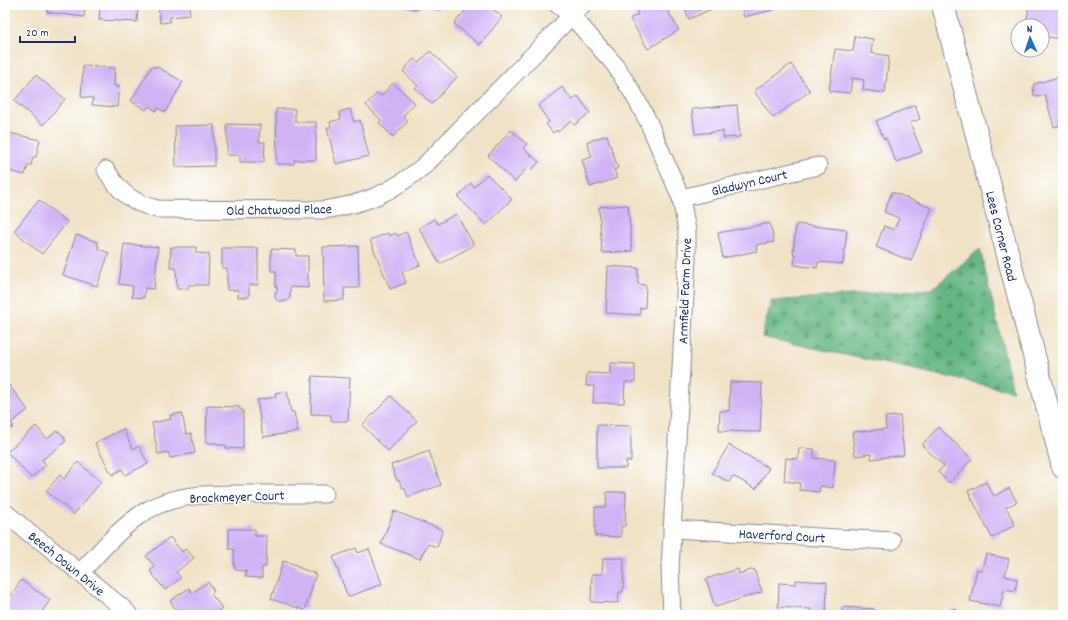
<svg xmlns="http://www.w3.org/2000/svg" width="1068" height="620" font-family="Dekko,sans-serif">
	<defs>
		<pattern id="forest-firs" width="22" height="20" patternUnits="userSpaceOnUse"><rect width="22" height="20" fill="#65b682"/><path d="M5 1l3.5 6h-7zM16 11l3.5 6h-7z" fill="#52946e"/></pattern>
	</defs>
	<rect width="100%" height="100%" fill="#fff"/>
	<filter id="ink" filterUnits="userSpaceOnUse"><feTurbulence type="fractalNoise" baseFrequency=".025" numOctaves="2"/><feDisplacementMap in="SourceGraphic" scale="8" xChannelSelector="R" yChannelSelector="G"/><feConvolveMatrix kernelMatrix="1 2 1 2 8 2 1 2 1" color-interpolation-filters="sRGB"/></filter>
	<filter id="wash" filterUnits="userSpaceOnUse"><feTurbulence type="fractalNoise" baseFrequency=".012" numOctaves="4" result="noise"/><feDisplacementMap in="SourceGraphic" scale="16" xChannelSelector="R" yChannelSelector="G"/><feGaussianBlur stdDeviation="0.9" result="paint"/><feColorMatrix in="noise" values="0 0 0 0 0 0 0 0 0 0 0 0 0 0 0 0 0 1.4 0 .05"/><feComposite in="paint" operator="in"/></filter>
	<g filter="url(#wash)">
		<rect width="100%" height="100%" fill="#f0e2c6"/>
		<!-- forest -->
		<path fill="url(#forest-firs)" stroke="#407270" d="M 980,249 L 1013,391 L 762,337 L 771,301 L 932,289 Z"/>
		<g id="blocks">
			<!-- building -->
			<path fill="#cfb3f5" d="M 47,5 L 85,5 L 84,17 L 47,12 Z
				M 100,5 L 138,5 L 137,22 L 99,20 Z
				M 158,5 L 189,5 L 190,15 L 170,17 L 170,22 L 160,23 Z
				M 407,5 L 419,5 L 418,10 L 406,7 Z
				M 421,5 L 440,5 L 438,10 Z
				M 465,5 L 491,5 L 496,9 L 494,10 L 502,17 L 480,45 L 454,24 L 465,11 L 462,9 Z
				M 640,5 L 664,5 L 679,30 L 648,49 L 630,19 L 638,14 L 635,8 Z
				M 683,5 L 721,5 L 689,19 Z
				M 741,5 L 775,5 L 776,9 L 744,17 Z
				M 1029,5 L 1053,5 L 1053,7 L 1063,9 L 1063,27 L 1061,39 L 1042,36 L 1042,26 L 1026,26 Z
				M 855,36 L 873,39 L 871,53 L 889,56 L 885,93 L 863,90 L 864,80 L 852,78 L 850,93 L 829,91 L 835,49 L 853,51 Z
				M 430,51 L 457,77 L 432,104 L 415,88 L 418,86 L 403,71 L 414,59 L 419,63 Z
				M 791,64 L 810,91 L 773,118 L 754,91 Z
				M 83,66 L 115,68 L 114,86 L 119,86 L 117,107 L 92,105 L 93,98 L 81,97 Z
				M 152,66 L 155,68 L 156,66 L 183,82 L 165,112 L 158,108 L 156,111 L 149,106 L 146,110 L 131,101 Z
				M 36,75 L 65,99 L 43,125 L 14,101 Z
				M 1063,76 L 1063,124 L 1054,127 L 1045,95 L 1038,97 L 1034,95 L 1033,88 L 1034,84 Z
				M 393,83 L 415,103 L 403,116 L 408,121 L 393,137 L 379,123 L 381,120 L 366,105 L 377,93 L 381,96 Z
				M 562,87 L 572,100 L 578,96 L 590,113 L 574,125 L 571,121 L 558,132 L 557,130 L 553,133 L 546,124 L 549,122 L 538,106 Z
				M 737,105 L 740,137 L 723,138 L 723,131 L 695,134 L 692,109 Z
				M 915,105 L 920,119 L 910,123 L 922,152 L 896,162 L 886,138 L 884,139 L 876,121 Z
				M 276,109 L 295,109 L 295,122 L 316,122 L 316,160 L 294,160 L 294,164 L 277,164 Z
				M 350,109 L 354,122 L 360,120 L 369,156 L 336,164 L 327,128 L 331,127 L 330,122 L 341,119 L 339,112 Z
				M 227,124 L 260,125 L 259,142 L 265,142 L 264,162 L 240,162 L 240,155 L 227,155 Z
				M 214,125 L 214,166 L 176,167 L 175,126 Z
				M 511,130 L 527,144 L 523,148 L 539,162 L 530,171 L 527,168 L 515,182 L 488,156 Z
				M 5,132 L 40,140 L 36,157 L 33,157 L 31,165 L 28,165 L 25,175 L 5,170 Z
				M 607,135 L 618,168 L 614,170 L 617,178 L 590,187 L 582,160 L 592,157 L 587,142 Z
				M 487,174 L 512,199 L 486,225 L 458,197 L 471,183 L 474,187 Z
				M 892,192 L 932,208 L 911,261 L 876,247 L 884,226 L 894,230 L 899,218 L 884,212 Z
				M 39,200 L 67,222 L 42,254 L 14,231 Z
				M 628,205 L 632,251 L 602,253 L 599,207 Z
				M 456,214 L 474,245 L 440,264 L 419,228 L 434,219 L 438,224 Z
				M 770,223 L 774,242 L 756,245 L 757,251 L 723,258 L 718,233 Z
				M 796,224 L 847,230 L 843,264 L 818,262 L 817,268 L 794,265 L 795,254 L 793,254 Z
				M 406,232 L 420,265 L 402,272 L 406,283 L 390,289 L 370,240 L 388,233 L 389,236 L 396,233 L 397,236 Z
				M 76,235 L 98,242 L 97,245 L 99,246 L 98,249 L 109,253 L 97,286 L 63,275 Z
				M 124,244 L 158,247 L 154,289 L 145,288 L 144,298 L 132,297 L 133,286 L 119,284 Z
				M 358,246 L 359,288 L 344,288 L 344,300 L 324,301 L 323,247 Z
				M 171,247 L 196,247 L 196,253 L 209,254 L 208,285 L 188,285 L 188,289 L 177,289 L 176,268 L 170,268 Z
				M 222,248 L 258,248 L 258,285 L 249,285 L 249,297 L 238,297 L 238,290 L 227,290 L 227,268 L 222,268 Z
				M 271,249 L 296,250 L 296,256 L 308,256 L 308,288 L 290,287 L 290,298 L 287,301 L 278,301 L 275,298 L 275,292 L 277,292 L 277,287 L 276,287 L 276,271 L 271,271 Z
				M 608,266 L 638,268 L 638,284 L 646,285 L 645,308 L 640,308 L 640,315 L 606,313 Z
				M 610,363 L 635,364 L 635,382 L 625,382 L 624,403 L 593,403 L 594,386 L 586,386 L 587,373 L 610,374 Z
				M 312,376 L 350,378 L 348,421 L 331,421 L 331,415 L 311,414 Z
				M 730,382 L 762,383 L 760,432 L 719,431 L 720,411 L 729,411 Z
				M 9,385 L 28,410 L 11,423 L 14,426 L 5,433 L 5,388 Z
				M 287,391 L 291,412 L 294,412 L 298,432 L 263,437 L 257,400 L 276,397 L 275,393 Z
				M 391,396 L 417,421 L 388,451 L 362,425 Z
				M 207,406 L 240,407 L 240,410 L 243,410 L 243,449 L 226,448 L 226,445 L 217,445 L 217,443 L 206,443 Z
				M 182,413 L 186,434 L 191,433 L 195,453 L 170,458 L 168,452 L 158,454 L 152,423 L 171,419 L 170,415 Z
				M 900,416 L 904,455 L 871,459 L 871,454 L 855,456 L 852,432 L 886,429 L 885,417 Z
				M 597,425 L 631,426 L 631,461 L 626,461 L 626,468 L 597,468 Z
				M 36,426 L 47,439 L 56,431 L 60,432 L 65,438 L 65,442 L 42,460 L 46,465 L 31,478 L 7,452 Z
				M 938,427 L 972,459 L 949,483 L 938,472 L 944,466 L 922,445 Z
				M 123,429 L 133,449 L 139,446 L 148,464 L 125,475 L 122,469 L 112,475 L 95,443 Z
				M 729,445 L 769,468 L 756,489 L 733,476 L 729,482 L 712,473 Z
				M 799,448 L 814,449 L 814,458 L 835,460 L 833,488 L 820,486 L 819,492 L 799,490 L 800,483 L 784,481 L 786,458 L 798,459 Z
				M 429,451 L 441,485 L 408,497 L 404,487 L 402,488 L 399,480 L 397,481 L 391,465 Z
				M 78,462 L 101,482 L 74,514 L 46,491 L 60,475 L 64,479 Z
				M 986,482 L 994,496 L 1009,488 L 1017,502 L 1006,507 L 1015,525 L 992,538 L 968,491 Z
				M 607,492 L 626,492 L 625,526 L 621,526 L 621,537 L 595,536 L 595,507 L 606,507 Z
				M 394,511 L 443,530 L 437,547 L 428,544 L 425,550 L 424,550 L 420,559 L 381,544 Z
				M 229,529 L 255,529 L 255,536 L 267,536 L 266,567 L 262,567 L 262,578 L 246,577 L 246,571 L 235,570 L 235,566 L 234,566 L 234,549 L 229,549 Z
				M 170,537 L 182,552 L 186,549 L 194,558 L 176,572 L 181,578 L 165,590 L 150,571 L 155,567 L 146,556 Z
				M 356,548 L 358,553 L 369,549 L 382,584 L 348,597 L 333,557 Z
				M 986,554 L 1009,559 L 1005,576 L 1017,579 L 1015,591 L 1004,589 L 1000,607 L 970,601 L 977,569 L 982,571 Z
				M 603,558 L 624,558 L 623,592 L 619,592 L 618,603 L 591,602 L 592,574 L 602,574 Z
				M 283,561 L 297,565 L 297,567 L 316,574 L 305,610 L 271,599 Z
				M 738,569 L 739,574 L 754,569 L 762,592 L 715,607 L 706,579 Z
				M 21,580 L 50,600 L 40,615 L 5,615 L 5,605 Z
				M 796,580 L 827,582 L 826,615 L 811,615 L 811,609 L 778,607 L 779,583 L 796,584 Z
				M 208,582 L 214,591 L 211,594 L 222,608 L 213,615 L 188,615 L 186,613 L 183,615 L 180,615 L 170,601 L 189,588 L 192,593 Z
				M 842,607 L 874,609 L 874,615 L 842,615 Z
				M 956,608 L 959,615 L 928,615 L 939,610 L 941,614 Z"/>
		</g>
	</g>
	<g filter="url(#ink)">
		<use href="#blocks" fill-opacity="0" stroke="#868892" stroke-width="1"/>
		<g fill="none" stroke-linecap="round" stroke-linejoin="round">
			<defs>
				<path id="street" d="M 558,5 L 571,15 L 615,65 L 634,95 L 648,121 L 681,198 L 687,231 L 687,259 L 670,569 L 672,615
					M 106,170 C 120,193 131,202 157,209 L 323,210 C 366,204 391,193 425,165 L 582,5
					M 681,198 L 818,166
					M 5,512 L 29,533 L 45,544 L 124,609 L 129,615
					M 672,529 L 892,541
					M 80,573 C 98,554 115,533 137,517 C 171,492 211,494 251,494 C 276,494 300,494 325,494"/>
				<path id="secondary" d="M 943,5 L 1063,467"/>
			</defs>
			<!-- street casing -->
			<use href="#street" stroke="#868892" stroke-width="19"/>
			<!-- secondary casing -->
			<use href="#secondary" stroke="#868892" stroke-width="24"/>
			<!-- street -->
			<use href="#street" stroke="#fff" stroke-width="17"/>
			<!-- secondary -->
			<use href="#secondary" stroke="#fff" stroke-width="22"/>
		</g>
	</g>
	<g text-anchor="middle" stroke-width="3.5" stroke-linejoin="round" paint-order="stroke">
		<!-- street labels -->
		<g font-size="14" fill="#1b2f5e" stroke="#fff">
			<text transform="translate(749 182) rotate(-13)" y="5">Gladwyn Court</text>
			<text transform="translate(279 209) rotate(-1)" y="5">Old Chatwood Place</text>
			<text transform="translate(1002 236) rotate(76)" y="5">Lees Corner Road</text>
			<text transform="translate(684 291) rotate(-88)" y="5">Armfield Farm Drive</text>
			<text transform="translate(237 496) rotate(-2)" y="5">Brockmeyer Court</text>
			<text transform="translate(782 535) rotate(3)" y="5">Haverford Court</text>
			<text transform="translate(67 563) rotate(39)" y="5">Beech Down Drive</text>
		</g>
	</g>
	<!-- margin -->
	<rect width="1068" height="620" fill="none" stroke="#fff" stroke-width="20"/>
	<!-- north arrow -->
	<g transform="translate(1030 38) rotate(357)"><circle r="19" fill="#ffffff" stroke="#a4acbf"/>
	<path d="M0-3L7 15L0 10L-7 15Z" fill="#1f6fb2"/>
	<text y="-6" font-size="11" font-weight="bold" text-anchor="middle" fill="#1b2f5e">N</text>
	</g>
	<!-- scale -->
	<path d="M20 36v6h55v-6" fill="none" stroke="#1b2f5e" stroke-width="2"/>
	<text x="26" y="36" font-size="12" fill="#1b2f5e" stroke="#ffffff" stroke-width="3" paint-order="stroke">20 m</text>
</svg>
